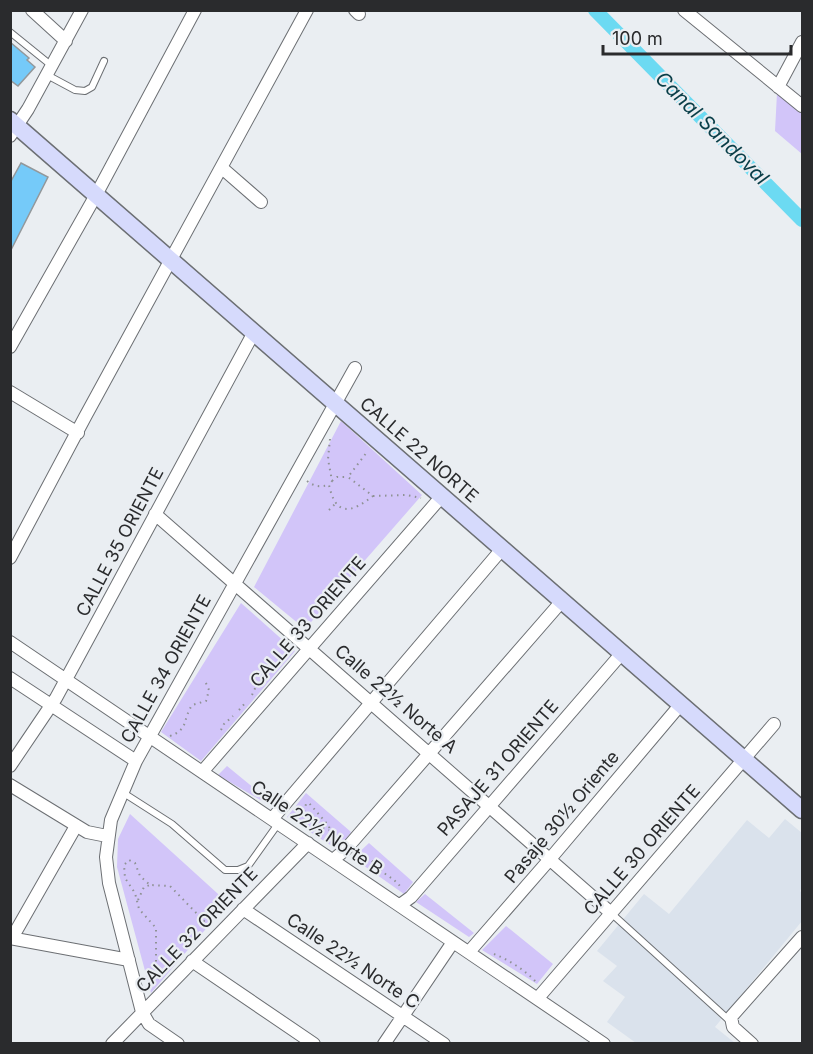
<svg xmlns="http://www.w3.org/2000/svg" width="813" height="1054" font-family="Inter,sans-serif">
	<rect width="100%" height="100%" fill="#eaeef2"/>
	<!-- built -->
	<path fill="#dae2ec" d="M 785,819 L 802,833 L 802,887 L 800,891 L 802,893 L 802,921 L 715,1027 L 735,1043 L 636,1043 L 607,1022 L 625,997 L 603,981 L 617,966 L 597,951 L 644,894 L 669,914 L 747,820 L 769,838 Z"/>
	<!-- green -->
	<path fill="#d2c5f9" d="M 777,93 L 802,114 L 802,154 L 775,131 Z
		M 341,421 L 422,495 L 305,629 L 254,587 Z
		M 241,603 L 295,651 L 201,761 L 161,732 Z
		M 227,766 L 271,802 L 267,804 L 218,775 Z
		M 306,793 L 351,832 L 338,850 L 287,817 Z
		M 130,814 L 228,903 L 151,993 L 117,867 L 118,839 Z
		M 369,843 L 413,882 L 404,894 L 353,858 Z
		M 425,894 L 474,933 L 469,937 L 416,902 Z
		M 506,926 L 553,964 L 537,984 L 482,950 Z"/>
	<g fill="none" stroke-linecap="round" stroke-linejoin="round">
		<!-- canal -->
		<path stroke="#6cdaf2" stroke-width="14" d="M 595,10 L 802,220"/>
	</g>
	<!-- building -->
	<path fill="#75caf9" stroke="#93989b" stroke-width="1.5" d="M 10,42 L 29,58 L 27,60 L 35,67 L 18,86 L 10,80 Z
		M 21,163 L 48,177 L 10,252 L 10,183 Z"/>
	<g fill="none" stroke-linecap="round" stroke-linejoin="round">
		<defs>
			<path id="lane" d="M 10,32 L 52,66
				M 47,75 L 75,90 L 85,91 L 92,87 L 104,61
				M 122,792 L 172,824 L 225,870 L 238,870 L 248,866 L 278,824
				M 611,913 L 730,1021"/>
			<path id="street" d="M 32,10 L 66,41
				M 355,10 L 359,14
				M 684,10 L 802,106
				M 778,87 L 802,42
				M 10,136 L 28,109 L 82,10
				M 222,168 L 261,202
				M 10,347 L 96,195 L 195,10
				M 10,392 L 78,433
				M 155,514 L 611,913
				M 10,558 L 85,417 L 307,10
				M 10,642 L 604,1044
				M 10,678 L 136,761
				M 10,766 L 56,698 L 254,332
				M 202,772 L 442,496
				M 10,785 L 87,832 L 107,836
				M 272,819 L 502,549
				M 333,860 L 346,849 L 562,601
				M 400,905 L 411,897 L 622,653
				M 243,909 L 444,1044
				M 10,938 L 129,960
				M 12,938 L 76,826
				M 469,952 L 550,859 L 681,704
				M 192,961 L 314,1044
				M 538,998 L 774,724
				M 112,1044 L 308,843
				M 178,1044 L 149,1024 L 142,1012 L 109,883 L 106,857 L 111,820 L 136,761 L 355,368
				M 384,1044 L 453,942
				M 752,1044 L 733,1027 L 731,1017 L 802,937"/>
			<path id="secondary" d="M 10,120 L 802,810"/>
		</defs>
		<!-- lane casing -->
		<use href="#lane" stroke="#6c6f73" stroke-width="8"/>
		<!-- street casing -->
		<use href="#street" stroke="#6c6f73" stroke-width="14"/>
		<!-- secondary casing -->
		<use href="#secondary" stroke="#6c6f73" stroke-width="19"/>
		<!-- path -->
		<path stroke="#8f9295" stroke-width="2" stroke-dasharray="1.5 4.5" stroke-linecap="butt" d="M 330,439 L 328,459 L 332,481 L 329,485 C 336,517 351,513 373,496 L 348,477 L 367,452
			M 307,481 C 315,487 320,487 329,485
			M 332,481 L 337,477 L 348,477
			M 373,496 L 407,495 L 421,498
			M 329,510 L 336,503
			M 273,670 L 278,662 L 290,649
			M 252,695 L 257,684 L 270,675
			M 239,710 L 247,701
			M 221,730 L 224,724 L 233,716
			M 170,736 C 189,729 182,721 192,705 L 206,701 L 209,690 L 205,681
			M 290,815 L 298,818 L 303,815 L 306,804 L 309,803 L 329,826 L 330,833 L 337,841
			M 303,815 L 315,825 L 329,830
			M 355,857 L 360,859 C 371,855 376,866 384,873 C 391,878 397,881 402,889
			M 138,900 L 144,887 L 150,885
			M 494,954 C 509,960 525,970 536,982
			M 159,979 L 156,971 L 156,928 L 139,909 L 135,893 L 125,878 L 124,865 L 129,860 L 135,863 L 140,876 L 150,885 L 170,886 L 205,922 L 208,929"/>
		<!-- lane -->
		<use href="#lane" stroke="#fff" stroke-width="6"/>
		<!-- street -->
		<use href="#street" stroke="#fff" stroke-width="12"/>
		<!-- secondary -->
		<use href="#secondary" stroke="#d6dafc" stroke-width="16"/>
	</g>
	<g text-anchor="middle" stroke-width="4.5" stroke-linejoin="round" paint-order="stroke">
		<!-- street labels -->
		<g font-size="18" fill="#2a2b2d" stroke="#eaeef2">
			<text transform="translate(419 450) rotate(41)" y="6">CALLE 22 NORTE</text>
			<text transform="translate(120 542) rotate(-62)" y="6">CALLE 35 ORIENTE</text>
			<text transform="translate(308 622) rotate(-49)" y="6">CALLE 33 ORIENTE</text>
			<text transform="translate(166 669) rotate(-61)" y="6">CALLE 34 ORIENTE</text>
			<text transform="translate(396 699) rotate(41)" y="6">Calle 22½ Norte A</text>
			<text transform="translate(498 768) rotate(-49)" y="6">PASAJE 31 ORIENTE</text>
			<text transform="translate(562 817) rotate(-50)" y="6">Pasaje 30½ Oriente</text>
			<text transform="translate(317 828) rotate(34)" y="6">Calle 22½ Norte B</text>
			<text transform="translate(642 850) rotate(-49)" y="6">CALLE 30 ORIENTE</text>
			<text transform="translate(197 930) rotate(-46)" y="6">CALLE 32 ORIENTE</text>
			<text transform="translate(353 961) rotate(34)" y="6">Calle 22½ Norte C</text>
		</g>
		<!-- water labels -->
		<g font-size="20" font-style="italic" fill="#093e48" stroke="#eaeef2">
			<text transform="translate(712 128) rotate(45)" y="7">Canal Sandoval</text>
		</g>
	</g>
	<!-- border -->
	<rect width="813" height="1054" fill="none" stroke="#2a2b2d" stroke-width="24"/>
	<!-- scale -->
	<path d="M603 45v9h188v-9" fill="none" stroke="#2a2b2d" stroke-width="3"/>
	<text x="612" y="45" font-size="18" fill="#2a2b2d" stroke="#eaeef2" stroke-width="4.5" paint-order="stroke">100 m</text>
</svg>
